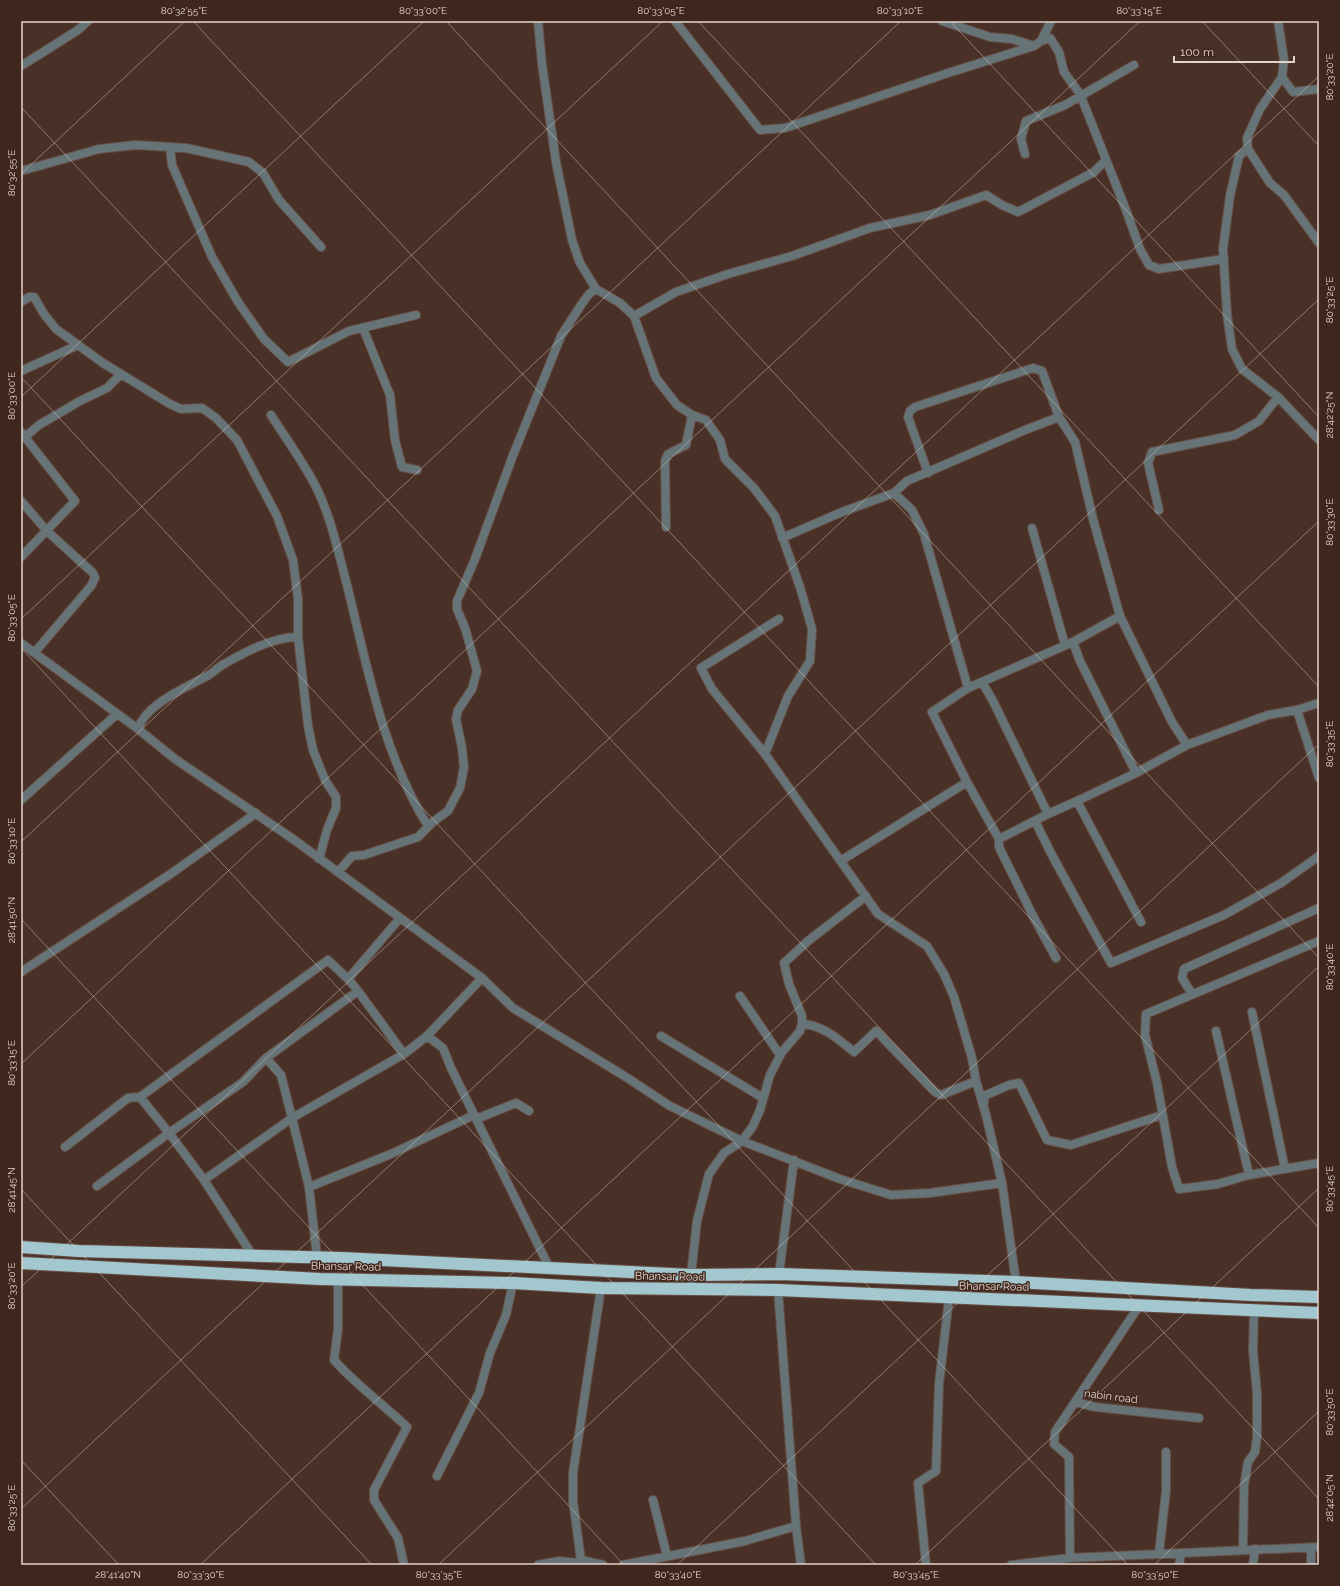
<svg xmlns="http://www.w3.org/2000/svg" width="1340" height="1586" font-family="Raleway,sans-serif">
	<rect width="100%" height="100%" fill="#4a3127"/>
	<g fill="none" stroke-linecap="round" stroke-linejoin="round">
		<defs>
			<path id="street" d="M 538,21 L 542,64 L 556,162 L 572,240 L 580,263 L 596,289 L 620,303 L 634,316 L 656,378 L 677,405 L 692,415 L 706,420 L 720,440 L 725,459 L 754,488 L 775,516 L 800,587 L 812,629 L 810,661 L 788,696 L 765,754 L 878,914 L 927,946 L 944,974 L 954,997 L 972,1058 L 976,1081 L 986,1115 L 1002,1183 L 1016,1282
				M 675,21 L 760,130 L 785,128 L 948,73 L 1034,46 L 1041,41 L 1051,21
				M 942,21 L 990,37 L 1012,39 L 1034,46
				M 1278,21 L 1284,60 L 1282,77 L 1260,109 L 1247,138 L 1248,149 L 1239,156 L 1230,196 L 1223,249 L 1227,314 L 1232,349 L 1242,369 L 1278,397 L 1319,440
				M 1041,41 L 1050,38 L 1059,52 L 1064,72 L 1080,94 L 1126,210 L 1140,249 L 1149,265 L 1159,269 L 1224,259
				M 21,66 L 78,30 L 88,21
				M 1282,77 L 1293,92 L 1319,89
				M 170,147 L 172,165 L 212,257 L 238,302 L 264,339 L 288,362 L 349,331 L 416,315
				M 1248,149 L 1270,183 L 1284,195 L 1319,243
				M 1025,154 L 1021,139 L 1026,121 L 1065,105 L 1134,65
				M 21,171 L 99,149 L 136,145 L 186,148 L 249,162 L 263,173 L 279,200 L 321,247
				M 21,302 L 29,297 L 34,297 L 44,314 L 56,329 L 103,363 L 170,404 L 181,409 L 202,408 L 216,418 L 237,440 L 277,516 L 293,560 L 298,599 L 298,637 L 308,726 L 313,750 L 325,780 L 336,797 L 336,808 L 327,830 L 319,859
				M 634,316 L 676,292 L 728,274 L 792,256 L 870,228 L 930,215 L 986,195 L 1002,205 L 1018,212 L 1094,172 L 1106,160
				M 363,328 L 390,395 L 395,440 L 402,467 L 417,470
				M 21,371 L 78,345
				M 271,415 C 286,439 305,464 317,489 C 331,518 338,551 346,581 C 367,665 382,753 428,826
				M 21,432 L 75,501 L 21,557
				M 25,437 L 39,425 L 80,401 L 107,388 L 121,374
				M 928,473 L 908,417 L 910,411 L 915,407 L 1033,368 L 1042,371 L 1059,417 L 1075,442 L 1093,519 L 1120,616
				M 894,493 L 912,510 L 924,534 L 968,688
				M 21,501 L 47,531 L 93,573 L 95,578 L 91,586 L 35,652
				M 1159,510 L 1148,463 L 1152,452 L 1235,435 L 1259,421 L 1278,397
				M 666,527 L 665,461 L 668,454 L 686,445 L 692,415
				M 1032,528 L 1065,645
				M 782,538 L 842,512 L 894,493 L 907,481 L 1025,430 L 1059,417
				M 1073,642 L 1080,661 L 1136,773
				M 21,643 L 138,729 L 175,759 L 293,839 L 482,978 L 513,1008 L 626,1077 L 670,1106 L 742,1141 L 840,1179 L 891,1195 L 930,1193 L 1002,1183
				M 982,682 L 993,701 L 1048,814 L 999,839 L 999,847 L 1033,916 L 1056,958
				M 1297,710 L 1319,703
				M 138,729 C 146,704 185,688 207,676 C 213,673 218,667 224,664 C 245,652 273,637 298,637
				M 1187,745 L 1268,715 L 1297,710 L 1319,778
				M 765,754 L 712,689 L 701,668 L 779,619
				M 967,782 L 999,839
				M 21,800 L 117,714
				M 1048,814 L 1077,801
				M 1035,821 L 1053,857 L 1111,963 L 1224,915 L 1281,883 L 1319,856
				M 842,860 L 967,782 L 932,712 L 968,688 L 1073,642 L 1120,616 L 1172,722 L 1187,745 L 1136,773 L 1077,801 L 1141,922
				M 338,872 L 352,856 L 364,855 L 418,837 L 434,821 L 448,811 L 460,788 L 464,767 L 462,748 L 456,719 L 458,710 L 472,689 L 477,671 L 465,628 L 457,609 L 457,601 L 475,559 L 512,458 L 561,336 L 581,305 L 589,294 L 596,289
				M 1319,941 L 1146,1014 L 1145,1035 L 1157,1083 L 1172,1167 L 1179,1189 L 1218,1184 L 1249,1175 L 1319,1163
				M 21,972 L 172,873 L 256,813
				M 482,978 L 427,1036 L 443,1048 L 451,1068 L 549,1267
				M 358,991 L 348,979 L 400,918
				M 1192,994 L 1182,978 L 1184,969 L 1319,908
				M 740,996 L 780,1055
				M 1252,1012 L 1285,1169
				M 802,1024 C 823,1025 838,1039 854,1052 L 876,1031 L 935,1092 L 941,1095 L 976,1081
				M 1216,1031 L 1249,1175
				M 661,1036 L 763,1098
				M 984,1103 L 984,1096 L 1009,1085 L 1019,1083 L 1047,1140 L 1071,1145 L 1162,1115
				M 476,1119 L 516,1103 L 529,1111
				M 65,1147 L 128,1098 L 140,1097
				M 204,1180 L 169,1133 L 243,1082 L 266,1058 L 358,991 L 404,1054
				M 97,1186 L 169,1133 L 140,1097 L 328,960 L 348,979
				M 309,1187 L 292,1118 L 404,1054 L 427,1036
				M 253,1256 L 204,1180 L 292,1118 L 281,1075 L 266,1058
				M 317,1257 L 309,1187 L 391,1154 L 474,1115
				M 779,1274 L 794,1160
				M 338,1278 L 338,1329 L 334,1360 C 356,1385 383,1404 407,1427 L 374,1490 L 374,1500 L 398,1538 L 404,1565
				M 601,1288 L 573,1473 L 573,1501 L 581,1560 L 603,1565
				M 692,1290 L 691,1275 L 697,1221 L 709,1174 L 724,1153 L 742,1141 L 753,1126 L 760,1110 L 770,1075 L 782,1052 L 800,1031 L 802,1024 L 802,1016 L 789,984 L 784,963 L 808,941 L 866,896
				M 778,1290 L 796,1526 L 801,1565
				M 1075,1402 L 1095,1407 L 1199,1418
				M 437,1476 L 479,1393 L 490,1353 L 506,1315 L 513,1283
				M 653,1500 L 667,1556
				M 1311,1548 L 1311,1565
				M 1243,1550 L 1244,1486 L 1248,1462 L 1255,1452 L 1257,1437 L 1257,1393 L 1253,1351 L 1254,1310
				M 1159,1553 L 1166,1491 L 1166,1452
				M 1070,1558 L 1069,1457 L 1054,1444 L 1055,1432 L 1139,1306
				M 538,1565 L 559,1561 L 578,1563 L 581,1560
				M 623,1565 L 745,1541 L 796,1526
				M 926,1565 L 918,1483 L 936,1471 L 939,1384 L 949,1298
				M 1011,1565 L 1070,1558 L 1319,1547
				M 1179,1565 L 1181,1553
				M 1253,1565 L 1255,1549"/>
			<path id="highway" d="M 21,1247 L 79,1251 L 341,1258 L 691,1275 L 779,1274 L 1016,1282 L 1251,1295 L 1319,1297
				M 21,1263 L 320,1279 L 513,1283 L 601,1288 L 778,1290 L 1319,1313"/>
		</defs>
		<!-- street casing -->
		<use href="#street" stroke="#664e45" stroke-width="10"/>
		<!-- highway casing -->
		<use href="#highway" stroke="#664e45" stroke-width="14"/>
		<!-- street -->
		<use href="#street" stroke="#667478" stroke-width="8"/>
		<!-- highway -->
		<use href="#highway" stroke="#a3c7cf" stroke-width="12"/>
	</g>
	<!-- ticks -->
	<path fill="none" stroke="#e3d3cd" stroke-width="1" stroke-opacity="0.45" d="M 193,21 L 1319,1228M 446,21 L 1319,958M 698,21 L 1319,687M 950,21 L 1319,417M 1202,21 L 1319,146M 21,107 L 1319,1499M 21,174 L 185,21M 21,377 L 1128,1565M 21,397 L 424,21M 21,619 L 663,21M 21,648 L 876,1565M 21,842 L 901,21M 21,919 L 624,1565M 21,1064 L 1140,21M 21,1189 L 372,1565M 21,1287 L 1319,76M 21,1460 L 119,1565M 21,1509 L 1319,299M 200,1565 L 1319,521M 438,1565 L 1319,744M 677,1565 L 1319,966M 915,1565 L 1319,1188M 1154,1565 L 1319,1411"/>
	<g text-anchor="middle" stroke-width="3" stroke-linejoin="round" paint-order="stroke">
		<!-- street labels -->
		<g font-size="11" fill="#e3d3cd" stroke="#3f271d">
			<text transform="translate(346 1266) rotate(1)" y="4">Bhansar Road</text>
			<text transform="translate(670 1276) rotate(1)" y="4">Bhansar Road</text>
			<text transform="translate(994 1286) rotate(1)" y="4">Bhansar Road</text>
			<text transform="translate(1111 1396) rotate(7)" y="4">nabin road</text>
		</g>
	</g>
	<!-- border -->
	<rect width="1340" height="1586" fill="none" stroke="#3f271d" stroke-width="44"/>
	<!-- scale -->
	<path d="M1174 56v6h120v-6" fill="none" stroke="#e3d3cd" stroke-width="2"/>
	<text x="1180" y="56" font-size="12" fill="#e3d3cd" stroke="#3f271d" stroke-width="3" paint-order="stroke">100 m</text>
	<rect x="22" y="22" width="1296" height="1542" fill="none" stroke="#e3d3cd" stroke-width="1.5"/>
	<g font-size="10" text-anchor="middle" fill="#e3d3cd">
		<text x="184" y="14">80°32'55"E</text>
		<text x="423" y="14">80°33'00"E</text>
		<text x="661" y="14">80°33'05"E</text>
		<text x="900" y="14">80°33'10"E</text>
		<text x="1139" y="14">80°33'15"E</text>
		<text transform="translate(1329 77) rotate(-90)" y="4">80°33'20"E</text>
		<text transform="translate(11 173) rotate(-90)" y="4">80°32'55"E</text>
		<text transform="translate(1329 300) rotate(-90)" y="4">80°33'25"E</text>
		<text transform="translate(11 396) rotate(-90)" y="4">80°33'00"E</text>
		<text transform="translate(1329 415) rotate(-90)" y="4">28°42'25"N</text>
		<text transform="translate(1329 522) rotate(-90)" y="4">80°33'30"E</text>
		<text transform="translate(11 618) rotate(-90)" y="4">80°33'05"E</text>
		<text transform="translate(1329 744) rotate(-90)" y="4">80°33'35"E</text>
		<text transform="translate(11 841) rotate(-90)" y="4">80°33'10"E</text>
		<text transform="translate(11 920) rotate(-90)" y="4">28°41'50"N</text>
		<text transform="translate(1329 967) rotate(-90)" y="4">80°33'40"E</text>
		<text transform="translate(11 1063) rotate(-90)" y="4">80°33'15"E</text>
		<text transform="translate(1329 1189) rotate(-90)" y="4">80°33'45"E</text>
		<text transform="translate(11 1190) rotate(-90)" y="4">28°41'45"N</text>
		<text transform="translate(11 1286) rotate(-90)" y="4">80°33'20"E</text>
		<text transform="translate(1329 1412) rotate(-90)" y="4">80°33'50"E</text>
		<text transform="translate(1329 1498) rotate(-90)" y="4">28°42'05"N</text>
		<text transform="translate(11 1508) rotate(-90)" y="4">80°33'25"E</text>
		<text x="118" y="1578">28°41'40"N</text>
		<text x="201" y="1578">80°33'30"E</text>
		<text x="439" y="1578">80°33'35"E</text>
		<text x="678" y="1578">80°33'40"E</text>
		<text x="916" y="1578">80°33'45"E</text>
		<text x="1155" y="1578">80°33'50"E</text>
	</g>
</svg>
